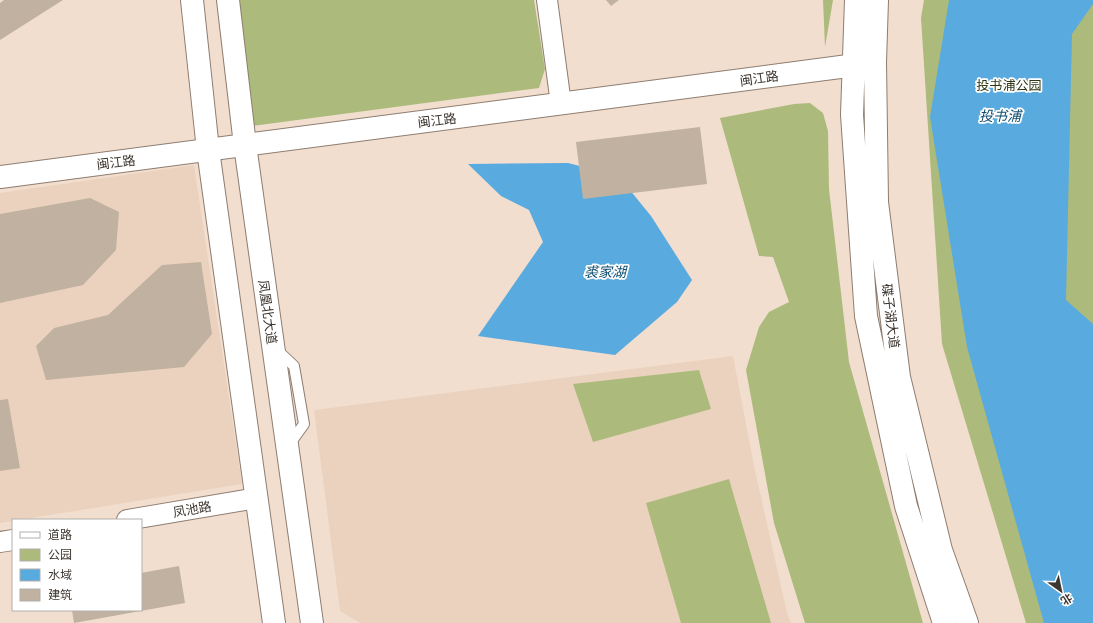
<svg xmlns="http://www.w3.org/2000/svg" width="1093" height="623" font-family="Cabin,'Noto Sans SC',sans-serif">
	<rect width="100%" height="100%" fill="#f1decf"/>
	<!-- built -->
	<path fill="#ebd2be" d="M 194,165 L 242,484 L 19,520 L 13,520 L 13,521 L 0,523 L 0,193 Z
		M 733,356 L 754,466 L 787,613 L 791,623 L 360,623 L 340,611 L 314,410 Z"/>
	<!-- green -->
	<path fill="#acbb7b" d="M 238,0 L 534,0 L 545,69 L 539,88 L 252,126 Z
		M 823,0 L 833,0 L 825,47 Z
		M 924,0 L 1093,0 L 1093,623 L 1026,623 L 942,344 L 921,18 Z
		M 810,103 L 823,113 L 828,131 L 829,189 L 849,362 L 923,623 L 805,623 L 774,523 L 746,370 L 759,327 L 769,312 L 789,302 L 773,257 L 759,256 L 720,118 L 794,104 Z
		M 699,370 L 711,409 L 593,442 L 573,384 Z
		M 729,479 L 771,623 L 681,623 L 646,503 Z"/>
	<!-- water -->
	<path fill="#59aadf" d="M 949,0 L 1093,0 L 1093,4 L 1072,34 L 1066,300 L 1093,324 L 1093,623 L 1044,623 L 967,347 L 930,117 Z
		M 568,163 L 603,172 L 629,189 L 651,216 L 692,280 L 677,302 L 615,355 L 478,336 L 543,242 L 529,210 L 501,196 L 468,164 Z"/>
	<!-- building -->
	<path fill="#c0b1a0" d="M 4,0 L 63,0 L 0,40 L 0,3 Z
		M 606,0 L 619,0 L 611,6 Z
		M 700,127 L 707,184 L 583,199 L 576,142 Z
		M 90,198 L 119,212 L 116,250 L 83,285 L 0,303 L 0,214 Z
		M 201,262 L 212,334 L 184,367 L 46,380 L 36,346 L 54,328 L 108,315 L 162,265 Z
		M 8,399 L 20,468 L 0,471 L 0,400 Z
		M 179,566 L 185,603 L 74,623 L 72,610 L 141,610 L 141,573 Z"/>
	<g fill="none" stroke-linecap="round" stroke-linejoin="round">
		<defs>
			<path id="service" d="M 276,349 L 294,366 L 304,424 L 289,445"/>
			<path id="minor" d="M 547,0 L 561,104
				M 127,520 L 257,498
				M 0,542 L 13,540"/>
			<path id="tertiary" d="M 0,177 L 871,63"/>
			<path id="secondary" d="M 192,0 L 208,150 L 274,623
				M 228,0 L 245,145 L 312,623
				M 856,0 L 852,115 L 866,316 L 906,506 L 944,623
				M 877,0 L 875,62 L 877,202 L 899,377 L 941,550 L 967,623"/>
		</defs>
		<!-- service casing -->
		<use href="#service" stroke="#8e7d70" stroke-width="12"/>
		<!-- minor casing -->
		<use href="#minor" stroke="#8e7d70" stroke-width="22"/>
		<!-- tertiary casing -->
		<use href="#tertiary" stroke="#8e7d70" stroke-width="24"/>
		<!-- secondary casing -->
		<use href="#secondary" stroke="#8e7d70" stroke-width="24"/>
		<!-- service -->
		<use href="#service" stroke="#fff" stroke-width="10"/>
		<!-- minor -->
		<use href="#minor" stroke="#fff" stroke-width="20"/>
		<!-- tertiary -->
		<use href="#tertiary" stroke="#fff" stroke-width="22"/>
		<!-- secondary -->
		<use href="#secondary" stroke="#fff" stroke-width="22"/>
	</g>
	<g text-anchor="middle" stroke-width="3.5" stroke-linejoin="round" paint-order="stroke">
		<!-- street labels -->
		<g font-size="13" fill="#3d3630" stroke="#fff">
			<text transform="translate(759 78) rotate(-8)" y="5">闽江路</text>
			<text transform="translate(437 120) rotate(-7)" y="5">闽江路</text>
			<text transform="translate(116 162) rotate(-7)" y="5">闽江路</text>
			<text transform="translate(268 312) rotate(82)" y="5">凤凰北大道</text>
			<text transform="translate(891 316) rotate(83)" y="5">碟子湖大道</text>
			<text transform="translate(192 509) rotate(-10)" y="5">凤池路</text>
		</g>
		<!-- park labels -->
		<g font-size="13" fill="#2f3612" stroke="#fff">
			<text x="1009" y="90">投书浦公园</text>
		</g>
		<!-- water labels -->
		<g font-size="14" font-style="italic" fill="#0f4e72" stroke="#fff">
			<text x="1000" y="121">投书浦</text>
			<text x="605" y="277">裘家湖</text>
		</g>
	</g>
	<!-- legend -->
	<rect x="12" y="519" width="130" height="92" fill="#ffffff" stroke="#b1afac"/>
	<rect x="20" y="532" width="20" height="6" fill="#ffffff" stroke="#b1afac"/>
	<text x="48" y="539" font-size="12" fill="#3d3630">道路</text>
	<rect x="20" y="549" width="20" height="12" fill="#acbb7b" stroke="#b1afac"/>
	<text x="48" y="559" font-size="12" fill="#3d3630">公园</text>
	<rect x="20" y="569" width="20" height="12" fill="#59aadf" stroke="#b1afac"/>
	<text x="48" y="579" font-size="12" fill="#3d3630">水域</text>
	<rect x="20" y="589" width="20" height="12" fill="#c0b1a0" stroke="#b1afac"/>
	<text x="48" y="599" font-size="12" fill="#3d3630">建筑</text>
	<!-- north arrow -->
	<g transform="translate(1061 591) rotate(147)" stroke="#ffffff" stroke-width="3" paint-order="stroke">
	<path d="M0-3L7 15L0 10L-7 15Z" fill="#3d3630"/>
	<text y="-6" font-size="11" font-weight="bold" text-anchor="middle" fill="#3d3630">北</text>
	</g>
</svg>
